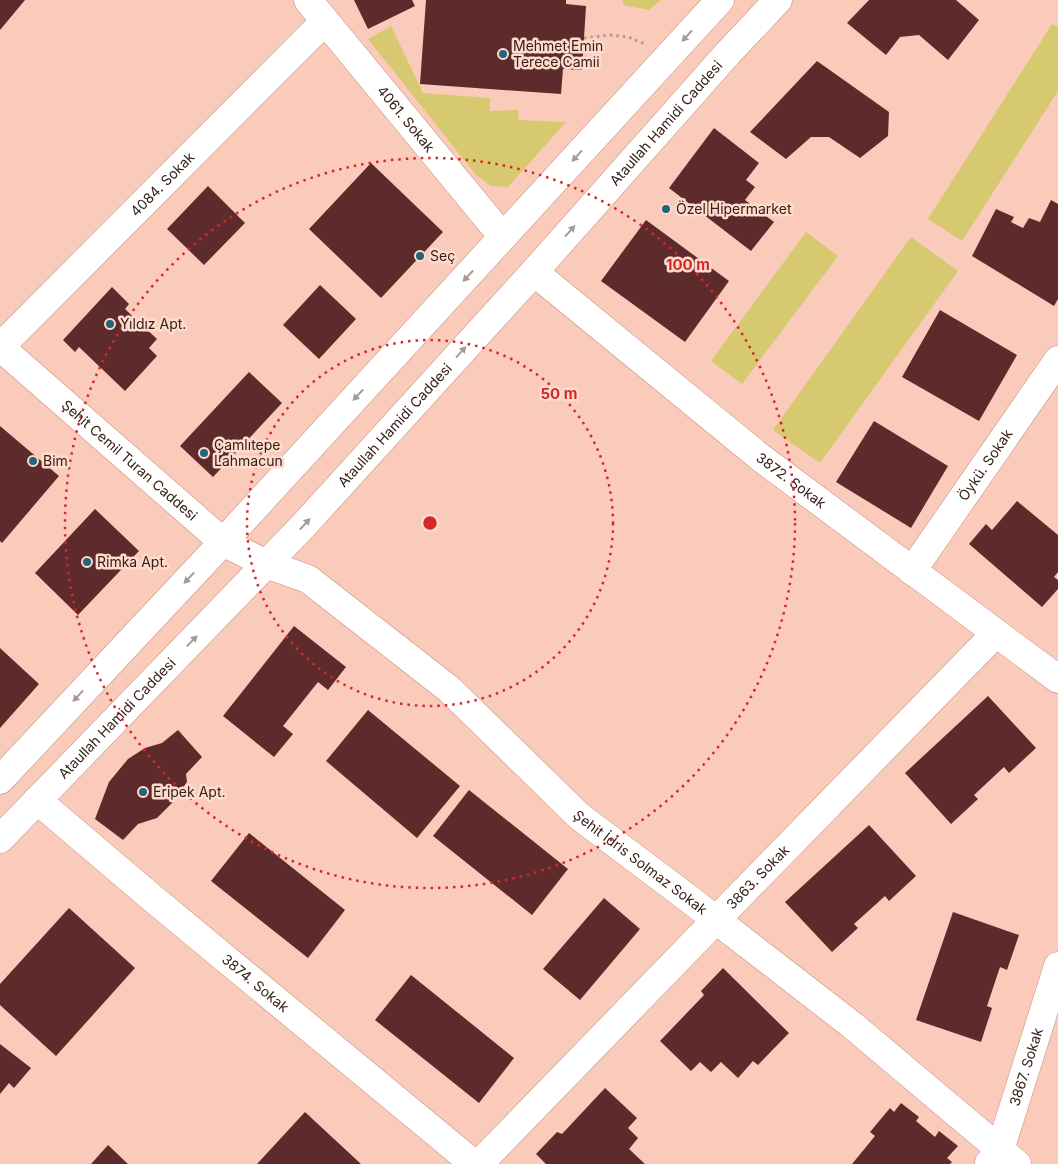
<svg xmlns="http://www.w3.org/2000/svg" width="1058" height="1164" font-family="Inter,sans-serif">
	<rect width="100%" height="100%" fill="#facbba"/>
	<!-- green -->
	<path fill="#d7c970" d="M 623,0 L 661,0 L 649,10 L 623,5 Z
		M 1052,24 L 1058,27 L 1058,91 L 962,241 L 928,219 Z
		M 391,26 L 423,93 L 490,98 L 490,111 L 518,110 L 519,120 L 566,122 L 508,187 L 491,186 L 476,175 L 368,39 Z
		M 806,232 L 838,256 L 742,384 L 711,361 Z
		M 911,237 L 958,271 L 820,463 L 773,430 Z"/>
	<!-- building -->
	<path fill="#5d2b2c" d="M 0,0 L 25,0 L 0,30 Z
		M 354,0 L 412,0 L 415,6 L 368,29 Z
		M 426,0 L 566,0 L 566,4 L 586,6 L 582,70 L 563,69 L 561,94 L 420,84 Z
		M 869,0 L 956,0 L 979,20 L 948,60 L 919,35 L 900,37 L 886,55 L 847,23 Z
		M 817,61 L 889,112 L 888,136 L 860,158 L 829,137 L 811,137 L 786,159 L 750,132 Z
		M 714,128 L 759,163 L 746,180 L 755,187 L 745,200 L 774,222 L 751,251 L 669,188 Z
		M 371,163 L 443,232 L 381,298 L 309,229 Z
		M 208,186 L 245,223 L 204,265 L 167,229 Z
		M 1051,200 L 1058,204 L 1058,299 L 1054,306 L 972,256 L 996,209 L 1014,217 L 1011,222 L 1023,228 L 1029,218 L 1040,222 Z
		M 646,220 L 729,281 L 685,342 L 601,281 Z
		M 320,285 L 356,319 L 319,359 L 283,325 Z
		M 112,287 L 129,304 L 125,309 L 157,339 L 149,348 L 157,356 L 125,391 L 79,347 L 75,352 L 63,340 Z
		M 940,310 L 1017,355 L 979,421 L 902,377 Z
		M 249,372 L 282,403 L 213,477 L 180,446 Z
		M 874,421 L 948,466 L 911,528 L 836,482 Z
		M 0,426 L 59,476 L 2,543 L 0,541 Z
		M 1017,501 L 1058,535 L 1058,572 L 1054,577 L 1058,580 L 1058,589 L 1042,607 L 969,544 L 986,524 L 992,530 Z
		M 95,509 L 139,551 L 78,615 L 35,573 Z
		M 294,626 L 346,667 L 328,690 L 318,682 L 283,726 L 293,734 L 274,757 L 223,716 Z
		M 0,648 L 39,684 L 0,728 Z
		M 988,696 L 1036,748 L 1009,773 L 1004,767 L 974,795 L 978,799 L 951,824 L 905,773 Z
		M 368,710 L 460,786 L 417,838 L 326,761 Z
		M 178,730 L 202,757 L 186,774 L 187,782 L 173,802 L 157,818 L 138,824 L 123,840 L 95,819 L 109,782 L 128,759 L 145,748 L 162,743 Z
		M 469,790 L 568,869 L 532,915 L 433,836 Z
		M 869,825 L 916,876 L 889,901 L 885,896 L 854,924 L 858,928 L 832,952 L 785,902 Z
		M 249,833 L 345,910 L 308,958 L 211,881 Z
		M 604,898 L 640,929 L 580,1000 L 543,969 Z
		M 69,908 L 135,968 L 56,1056 L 0,1005 L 0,984 Z
		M 953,912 L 1019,935 L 1007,970 L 1000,967 L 987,1006 L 992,1008 L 981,1042 L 916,1020 Z
		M 723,968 L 789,1033 L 758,1065 L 753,1061 L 738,1078 L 721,1062 L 711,1072 L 700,1062 L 691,1071 L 660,1041 L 704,995 L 701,991 Z
		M 411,975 L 514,1058 L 479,1103 L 375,1020 Z
		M 0,1044 L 31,1068 L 14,1088 L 9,1083 L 0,1094 Z
		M 605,1088 L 637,1118 L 628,1128 L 638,1138 L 629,1149 L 645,1164 L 546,1164 L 536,1154 L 557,1132 L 562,1134 Z
		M 901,1103 L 919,1117 L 916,1121 L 935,1137 L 939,1131 L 958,1146 L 947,1158 L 952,1162 L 950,1164 L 852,1164 L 875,1136 L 870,1132 L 890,1108 L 894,1112 Z
		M 305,1112 L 361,1164 L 257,1164 Z
		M 108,1145 L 128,1164 L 91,1164 Z"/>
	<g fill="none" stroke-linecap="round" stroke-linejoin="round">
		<defs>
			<g id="street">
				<path id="s1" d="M 308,0 L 503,237"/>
				<path id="s2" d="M 534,272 L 761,458 L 1058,679"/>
				<path id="s3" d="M 0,347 L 325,21"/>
				<path id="s4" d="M 266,564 L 308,579 L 449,689 L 579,816 L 693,902 L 852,1025 L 1017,1164"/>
				<path id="s5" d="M 912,571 L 1058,360"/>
				<path id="s6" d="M 37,800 L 151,897 L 474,1164"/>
				<path id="s7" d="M 989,1163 L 1000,1150 L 1058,966"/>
				<path id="s8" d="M 479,1164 L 716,920 L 996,633"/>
			</g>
			<g id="secondary">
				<path id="s9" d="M 0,347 L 223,542 L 266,564"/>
				<path d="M 0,780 L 223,542 L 720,0"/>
				<path id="s10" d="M 0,839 L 304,525 L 534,272 L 729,52 L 778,0"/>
			</g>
		</defs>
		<!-- street casing -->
		<use href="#street" stroke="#c58e7a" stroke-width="29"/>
		<!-- secondary casing -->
		<use href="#secondary" stroke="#c58e7a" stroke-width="29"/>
		<!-- path -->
		<path stroke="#bd9688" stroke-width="3" stroke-dasharray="2.5 4" stroke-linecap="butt" d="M 584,38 L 609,35 L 628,37 L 645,44"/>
		<!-- street -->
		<use href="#street" stroke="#fff" stroke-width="28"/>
		<!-- secondary -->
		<use href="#secondary" stroke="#fff" stroke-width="28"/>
	</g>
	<!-- one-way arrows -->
	<defs><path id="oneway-solid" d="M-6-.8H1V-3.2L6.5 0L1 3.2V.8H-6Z" transform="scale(1.25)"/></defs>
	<g fill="#a49b97">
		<use href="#oneway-solid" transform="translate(687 36) rotate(132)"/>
		<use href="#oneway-solid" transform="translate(577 156) rotate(132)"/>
		<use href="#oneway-solid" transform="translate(570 231) rotate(-48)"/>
		<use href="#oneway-solid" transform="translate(468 276) rotate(133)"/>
		<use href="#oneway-solid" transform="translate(461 352) rotate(-48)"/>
		<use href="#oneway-solid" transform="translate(358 395) rotate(133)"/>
		<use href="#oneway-solid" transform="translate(305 524) rotate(-47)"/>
		<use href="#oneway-solid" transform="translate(189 578) rotate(133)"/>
		<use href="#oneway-solid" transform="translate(192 641) rotate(-46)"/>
		<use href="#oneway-solid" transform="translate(78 696) rotate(133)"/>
	</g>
	<!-- distance rings -->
	<g fill="none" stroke="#d62828" stroke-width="2.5" stroke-dasharray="2.5 5">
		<circle cx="430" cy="523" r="183"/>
		<circle cx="430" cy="523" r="365"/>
	</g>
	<!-- markers -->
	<g fill="#226478" stroke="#ffdbce" stroke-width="2">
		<circle cx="503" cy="54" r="5"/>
		<circle cx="666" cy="209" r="5"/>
		<circle cx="420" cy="256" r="5"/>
		<circle cx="110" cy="324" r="5"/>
		<circle cx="204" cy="453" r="5"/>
		<circle cx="33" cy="461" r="5"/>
		<circle cx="87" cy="562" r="5"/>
		<circle cx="143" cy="792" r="5"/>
	</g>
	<g text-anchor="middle" stroke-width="5" stroke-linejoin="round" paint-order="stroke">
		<!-- poi labels -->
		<g font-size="14" fill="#352018" stroke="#ffdbce" text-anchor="start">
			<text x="513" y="51">Mehmet Emin<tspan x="513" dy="16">Terece Camii</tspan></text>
			<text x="676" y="214">Özel Hipermarket</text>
			<text x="430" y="261">Seç</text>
			<text x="120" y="329">Yıldız Apt.</text>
			<text x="214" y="450">Çamlıtepe<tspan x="214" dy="16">Lahmacun</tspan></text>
			<text x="43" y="466">Bim</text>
			<text x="97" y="567">Rimka Apt.</text>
			<text x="153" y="797">Eripek Apt.</text>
		</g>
		<!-- street labels -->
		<g font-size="14" fill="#352018" stroke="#ffdbce">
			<text dy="5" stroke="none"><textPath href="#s1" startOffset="154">4061. Sokak</textPath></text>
			<text dy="5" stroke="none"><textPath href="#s10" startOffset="978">Ataullah Hamidi Caddesi</textPath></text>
			<text dy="5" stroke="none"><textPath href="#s3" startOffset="230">4084. Sokak</textPath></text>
			<text dy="5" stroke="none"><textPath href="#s10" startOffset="572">Ataullah Hamidi Caddesi</textPath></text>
			<text dy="5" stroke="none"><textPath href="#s9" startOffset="172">Şehit Cemil Turan Caddesi</textPath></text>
			<text dy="5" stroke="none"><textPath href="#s5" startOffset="129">Öykü. Sokak</textPath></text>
			<text dy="5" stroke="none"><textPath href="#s2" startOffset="331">3872. Sokak</textPath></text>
			<text dy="5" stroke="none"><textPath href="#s10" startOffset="168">Ataullah Hamidi Caddesi</textPath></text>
			<text dy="5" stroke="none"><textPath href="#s4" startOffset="482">Şehit İdris Solmaz Sokak</textPath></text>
			<text dy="5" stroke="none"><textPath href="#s8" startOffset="400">3863. Sokak</textPath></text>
			<text dy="5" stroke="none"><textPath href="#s6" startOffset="285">3874. Sokak</textPath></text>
			<text dy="5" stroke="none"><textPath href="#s7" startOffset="104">3867. Sokak</textPath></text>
		</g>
	</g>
	<circle cx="430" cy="523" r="8" fill="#d62828" stroke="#ffdbce" stroke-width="2.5"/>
	<g font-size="15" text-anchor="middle" font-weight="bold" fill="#d62828" stroke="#ffdbce" stroke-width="5" stroke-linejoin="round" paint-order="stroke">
		<text x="688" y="270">100 m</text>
		<text x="559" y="399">50 m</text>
	</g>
</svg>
